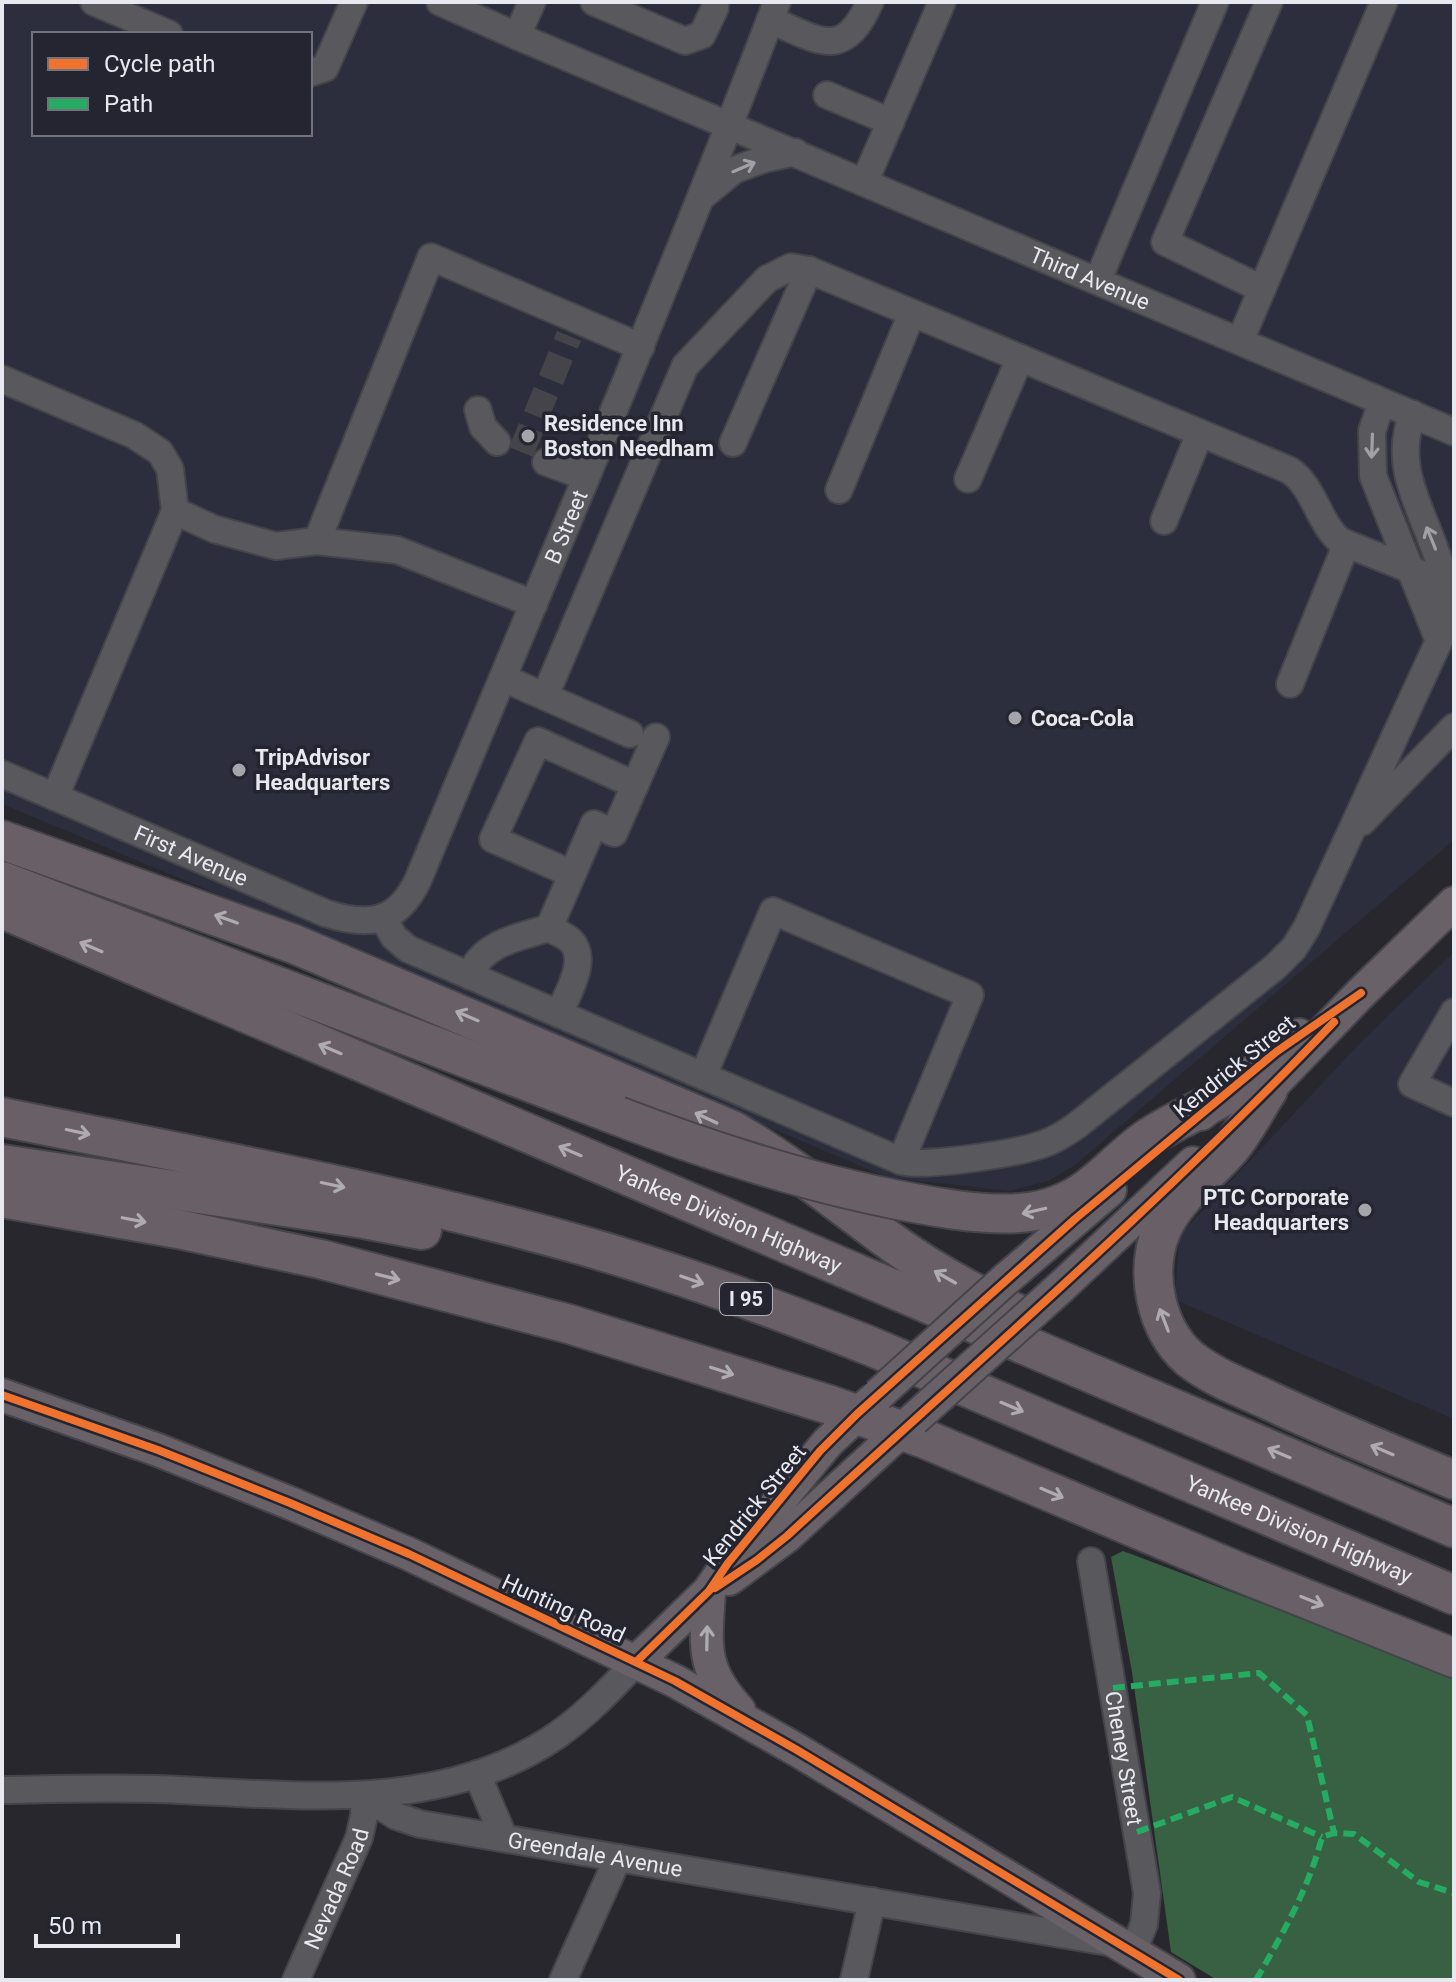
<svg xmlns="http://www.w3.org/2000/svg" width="1456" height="1982" font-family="Roboto,sans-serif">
	<rect width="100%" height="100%" fill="#27272d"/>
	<!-- built -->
	<path fill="#2c2d3d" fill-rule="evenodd" d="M 2,2 L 1454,2 L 1454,840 L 1074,1166 L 1048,1181 L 1009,1191 L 886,1177 L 404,972 L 2,804 ZM 34,34 L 310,34 L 310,134 L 34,134 Z
		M 1454,952 L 1454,1419 L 1175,1300 L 1179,1236 L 1362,1041 Z"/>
	<!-- forest -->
	<path fill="#386043" d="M 1123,1551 L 1454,1676 L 1454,1980 L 1217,1980 L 1171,1952 L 1132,1672 L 1111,1557 Z"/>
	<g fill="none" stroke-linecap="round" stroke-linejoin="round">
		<!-- minor-tunnel -->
		<path stroke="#44444a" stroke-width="26" stroke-dasharray="26 13" stroke-linecap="butt" d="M 521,452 L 569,336"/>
		<defs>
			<g id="minor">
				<path d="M 94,2 L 169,34"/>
				<path d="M 440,2 L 517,36 L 532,2"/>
				<path d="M 594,2 L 685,41 L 702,35 L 715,8 L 715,2"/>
				<path d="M 770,20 C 819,40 843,62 870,2"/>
				<path id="s1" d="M 517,36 L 1454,432"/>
				<path d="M 310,73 L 325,68 L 354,2"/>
				<path d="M 827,95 L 891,122"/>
				<path d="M 865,181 L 942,2"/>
				<path d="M 704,195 L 734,170 L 764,159 L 795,152"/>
				<path d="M 1098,280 L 1215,2"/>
				<path d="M 1262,289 L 1165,242 L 1269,2"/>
				<path d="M 1240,341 L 1384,2"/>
				<path d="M 2,379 L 134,435 L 160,452 L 170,469 L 175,511"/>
				<path d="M 1382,402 L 1372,431 L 1373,476 L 1439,641"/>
				<path d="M 478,410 L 483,427 L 497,442"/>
				<path d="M 733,443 L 809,270"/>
				<path d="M 546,462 L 586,477"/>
				<path d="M 968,479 L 1020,358"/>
				<path d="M 839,490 L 912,313"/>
				<path d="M 1164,521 L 1200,433"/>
				<path d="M 534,604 L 397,550 L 317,541 L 431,257 L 641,347"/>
				<path d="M 503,678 L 630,734"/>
				<path d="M 1290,684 L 1346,545"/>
				<path d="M 545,696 L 685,366 L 767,279 L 791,267 L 809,270 L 1289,470 C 1314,486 1318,522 1340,541 L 1454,587"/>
				<path id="s2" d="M 2,774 L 325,913 C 368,927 397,924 418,880 C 540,588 664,297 777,2"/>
				<path d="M 55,797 L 175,511 L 214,529 L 276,546 L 317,541"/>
				<path d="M 1362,822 L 1454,727"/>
				<path d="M 572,874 L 493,839 L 538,741 L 635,785"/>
				<path d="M 383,918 L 394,937 L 408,949 L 901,1161 C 923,1168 1019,1153 1043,1144 C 1055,1140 1066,1133 1076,1126 L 1275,967 L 1294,948 L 1307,927 L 1439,641 C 1444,622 1448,600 1444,580 C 1433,523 1388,474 1413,414"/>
				<path d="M 549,928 L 594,824 L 614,833 L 656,737"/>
				<path d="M 470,976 C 481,943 519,937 549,928 C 556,932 565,935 571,941 C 589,960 567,994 559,1014"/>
				<path d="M 1454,1012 L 1412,1084 L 1454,1103"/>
				<path d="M 703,1076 L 773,911 L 970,995 L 901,1161"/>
				<path id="s3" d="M 1091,1561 L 1147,1893 L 1144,1924 L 1133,1952"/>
				<path d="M 477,1774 L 504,1838"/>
				<path d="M 2,1790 C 61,1789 119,1787 178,1790 C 306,1796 444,1812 556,1736 C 586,1715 611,1689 636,1662"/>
				<path id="s4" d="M 365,1796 L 396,1816 L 420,1824 L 1108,1942"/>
				<path id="s5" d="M 296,1980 L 359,1838 L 364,1816 L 365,1796"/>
				<path d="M 563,1980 L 618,1858"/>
				<path d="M 854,1980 L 872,1901"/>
			</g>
			<path id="major" d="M 1252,1106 L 1361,993 L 1454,903
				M 1201,1114 L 1299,1035
				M 1006,1279 L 1110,1190
				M 1061,1287 L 1193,1163
				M 2,1395 L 158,1450 L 290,1503 L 409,1554 L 675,1681 L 797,1750 L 1179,1980
				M 729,1579 L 787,1536 L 914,1419
				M 709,1591 C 706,1645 700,1668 739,1710
				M 636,1662 L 709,1591 L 728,1563 L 828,1442 L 872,1401"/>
			<g id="highway">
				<path d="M 2,840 L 294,944 L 732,1130 C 786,1161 833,1199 883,1236 C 924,1266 969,1292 1016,1313"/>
				<path d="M 2,881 L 618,1116"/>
				<path id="s6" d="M 2,909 L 1454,1528"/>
				<path d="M 1268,1090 C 1255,1110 1244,1133 1228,1151 C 1205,1177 1177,1196 1162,1229 C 1144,1271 1155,1328 1189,1358 C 1212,1377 1243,1388 1270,1401 C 1330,1429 1392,1454 1454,1480"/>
				<path id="s7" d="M 2,1117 C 194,1156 388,1191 577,1244 C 677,1272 774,1308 870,1346 L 1454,1595"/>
				<path d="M 2,1164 L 364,1219 L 422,1230"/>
				<path d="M 2,1198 L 178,1229 L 320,1259 L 569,1324 L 830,1405 L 925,1439 L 1239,1572 L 1454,1658"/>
				<path d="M 956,1210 C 1001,1216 1048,1218 1087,1189 C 1108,1174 1126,1153 1148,1138 C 1170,1123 1196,1112 1219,1099"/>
			</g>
		</defs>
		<!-- minor casing -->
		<use href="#minor" stroke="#44444a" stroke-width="30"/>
		<!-- major casing -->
		<use href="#major" stroke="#44444a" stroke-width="36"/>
		<!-- highway casing -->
		<use href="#highway" stroke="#44444a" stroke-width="42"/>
		<!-- minor -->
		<use href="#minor" stroke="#58585d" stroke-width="26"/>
		<!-- major -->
		<use href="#major" stroke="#686268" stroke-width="32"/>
		<!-- highway -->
		<use href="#highway" stroke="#686066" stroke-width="38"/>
		<defs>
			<path id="major-bridge" d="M 878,1395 L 1006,1279
				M 914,1419 L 1061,1287"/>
			<path id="highway-bridge" d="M 618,1116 C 728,1158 840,1193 956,1210"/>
		</defs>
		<!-- major-bridge casing -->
		<use href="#major-bridge" stroke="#44444a" stroke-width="36" stroke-linecap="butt"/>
		<!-- highway-bridge casing -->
		<use href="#highway-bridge" stroke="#44444a" stroke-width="42" stroke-linecap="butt"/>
		<!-- major-bridge -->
		<use href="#major-bridge" stroke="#686268" stroke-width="32"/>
		<!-- highway-bridge -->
		<use href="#highway-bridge" stroke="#686066" stroke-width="38"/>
		<!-- quiet -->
		<path stroke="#26ab63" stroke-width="6" stroke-dasharray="12 6" stroke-linecap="butt" d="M 1113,1688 L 1259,1673 L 1307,1715 L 1334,1833
			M 1137,1832 L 1232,1797 L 1322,1837
			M 1256,1980 C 1282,1935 1309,1888 1322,1837 L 1334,1833 L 1354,1834 L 1419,1882 L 1454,1893"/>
		<defs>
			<path id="cycleway" d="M 2,1395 L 158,1450 L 290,1503 L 409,1554 L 675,1681 L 797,1750 L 1179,1980
				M 715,1588 L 757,1560 L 787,1536 C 971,1367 1161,1203 1334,1022
				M 636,1662 L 709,1591 L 728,1563 L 820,1451 L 857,1414 L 1075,1219 L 1276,1052 L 1361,993"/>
		</defs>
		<!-- cycleway casing -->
		<use href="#cycleway" stroke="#242530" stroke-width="13"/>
		<!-- cycleway -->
		<use href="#cycleway" stroke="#ef722f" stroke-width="8"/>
	</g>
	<!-- one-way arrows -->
	<defs><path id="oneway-shaft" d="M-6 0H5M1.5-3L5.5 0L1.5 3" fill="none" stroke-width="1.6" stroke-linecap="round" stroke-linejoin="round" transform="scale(2)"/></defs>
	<g stroke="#a0a0a6">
		<use href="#oneway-shaft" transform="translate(744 167) rotate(-23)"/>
		<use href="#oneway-shaft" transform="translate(1372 446) rotate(92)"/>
		<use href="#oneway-shaft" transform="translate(1431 538) rotate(-112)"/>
	</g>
	<g stroke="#aeabb2">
		<use href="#oneway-shaft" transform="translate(226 919) rotate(-160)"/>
		<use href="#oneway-shaft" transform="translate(91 947) rotate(-157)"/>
		<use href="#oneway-shaft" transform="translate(467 1016) rotate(-157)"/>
		<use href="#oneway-shaft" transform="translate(330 1049) rotate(-157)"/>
		<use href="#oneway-shaft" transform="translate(706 1118) rotate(-155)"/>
		<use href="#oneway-shaft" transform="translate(78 1132) rotate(12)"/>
		<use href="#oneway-shaft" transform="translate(570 1151) rotate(-157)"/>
		<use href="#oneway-shaft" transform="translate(333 1185) rotate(12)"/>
		<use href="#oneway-shaft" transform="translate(1034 1211) rotate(167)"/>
		<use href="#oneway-shaft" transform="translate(134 1220) rotate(11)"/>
		<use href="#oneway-shaft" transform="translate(388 1277) rotate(14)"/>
		<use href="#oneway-shaft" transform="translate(945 1277) rotate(-150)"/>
		<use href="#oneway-shaft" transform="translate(692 1280) rotate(19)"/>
		<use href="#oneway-shaft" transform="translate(1164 1320) rotate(-111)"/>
		<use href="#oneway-shaft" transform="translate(722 1371) rotate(18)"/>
		<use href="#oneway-shaft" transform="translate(1012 1407) rotate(23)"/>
		<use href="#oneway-shaft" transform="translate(1382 1450) rotate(-157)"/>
		<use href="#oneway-shaft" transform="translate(1279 1453) rotate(-157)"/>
		<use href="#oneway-shaft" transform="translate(1052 1493) rotate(23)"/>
		<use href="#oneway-shaft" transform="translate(1312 1601) rotate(22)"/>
	</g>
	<use stroke="#aeacb3" href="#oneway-shaft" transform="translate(707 1638) rotate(-89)"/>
	<!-- markers -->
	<g fill="#a4a5ac" stroke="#242530" stroke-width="3">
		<circle cx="528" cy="436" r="8"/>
		<circle cx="1015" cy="718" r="8"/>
		<circle cx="239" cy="770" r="8"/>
		<circle cx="1365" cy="1210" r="8"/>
	</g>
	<g text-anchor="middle" stroke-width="7" stroke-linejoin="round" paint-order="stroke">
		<!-- shield labels -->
		<rect fill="#242530" stroke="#adaeb6" stroke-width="2" x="720" y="1283" width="52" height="32" rx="6"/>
		<g font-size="20" font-weight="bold" fill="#e8e9f0">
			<text x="746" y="1306">I 95</text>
		</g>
		<!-- street labels -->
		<g font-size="22" fill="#e8e9f0" stroke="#242530">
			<text dy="8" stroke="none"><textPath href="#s1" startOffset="622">Third Avenue</textPath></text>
			<text dy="8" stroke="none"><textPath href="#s2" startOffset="846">B Street</textPath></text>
			<text dy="8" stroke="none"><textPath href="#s2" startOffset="206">First Avenue</textPath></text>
			<text transform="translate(1234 1066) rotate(-39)" y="8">Kendrick Street</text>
			<text dy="8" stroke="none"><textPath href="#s6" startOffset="790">Yankee Division Highway</textPath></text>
			<text transform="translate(754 1505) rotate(-51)" y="8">Kendrick Street</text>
			<text dy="8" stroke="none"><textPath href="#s7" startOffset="1366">Yankee Division Highway</textPath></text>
			<text transform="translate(564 1608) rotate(25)" y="8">Hunting Road</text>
			<text dy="8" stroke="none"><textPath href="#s3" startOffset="200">Cheney Street</textPath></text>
			<text dy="8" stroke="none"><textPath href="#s4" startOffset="240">Greendale Avenue</textPath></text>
			<text dy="8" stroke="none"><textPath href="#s5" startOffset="100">Nevada Road</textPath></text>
		</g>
		<!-- poi labels -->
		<g font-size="22" font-weight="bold" fill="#e8e9f0" stroke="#242530" text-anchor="start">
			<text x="544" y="431">Residence Inn<tspan x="544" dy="25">Boston Needham</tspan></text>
			<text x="1031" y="726">Coca-Cola</text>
			<text x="255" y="765">TripAdvisor<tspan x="255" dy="25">Headquarters</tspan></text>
			<text x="1349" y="1205" text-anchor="end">PTC Corporate<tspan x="1349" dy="25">Headquarters</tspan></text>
		</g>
	</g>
	<!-- border -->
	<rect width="1456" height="1982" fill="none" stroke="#e8e9f0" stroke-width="8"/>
	<!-- legend -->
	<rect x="32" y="32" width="280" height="104" fill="#242530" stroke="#72737d" stroke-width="2"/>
	<rect x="48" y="58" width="40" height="12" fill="#ef722f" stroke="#72737d" stroke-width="2"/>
	<text x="104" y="72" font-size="24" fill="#e8e9f0">Cycle path</text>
	<rect x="48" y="98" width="40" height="12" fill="#26ab63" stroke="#72737d" stroke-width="2"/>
	<text x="104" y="112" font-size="24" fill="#e8e9f0">Path</text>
	<!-- scale -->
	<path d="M36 1934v12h142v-12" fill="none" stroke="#e8e9f0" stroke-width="4"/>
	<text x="48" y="1934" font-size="24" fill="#e8e9f0" stroke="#242530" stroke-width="6" paint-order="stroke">50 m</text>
</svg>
